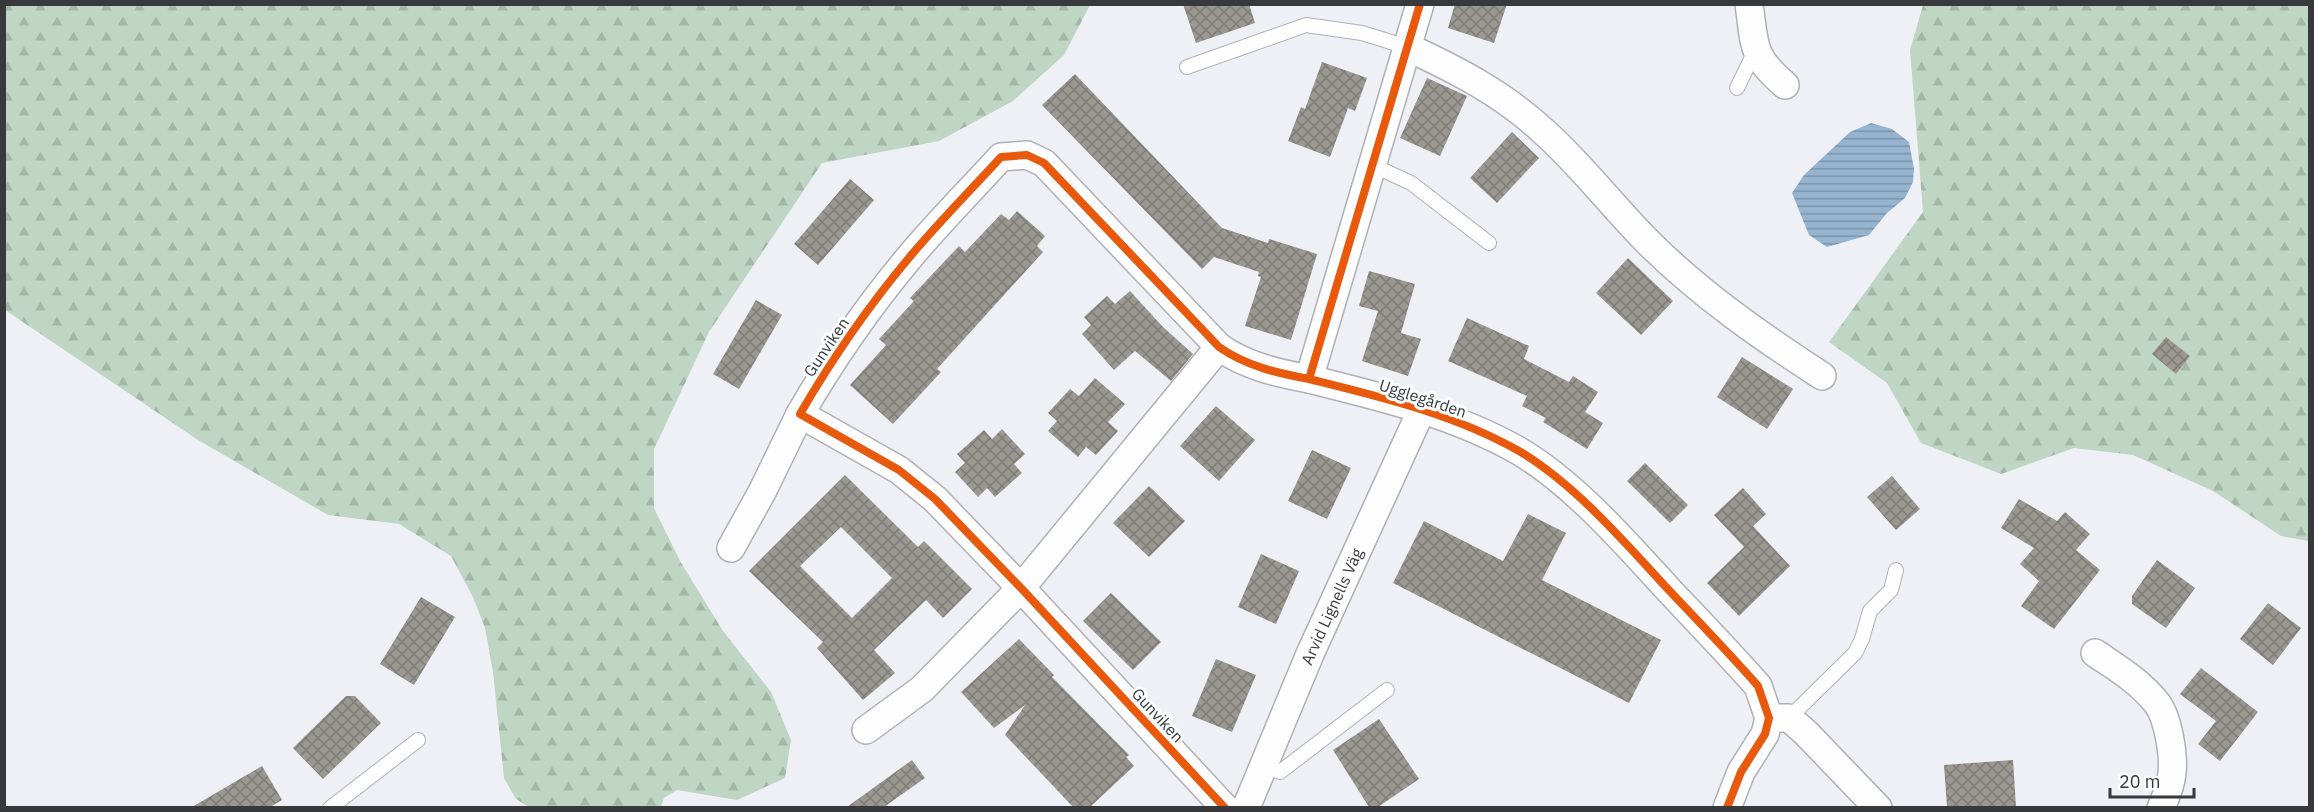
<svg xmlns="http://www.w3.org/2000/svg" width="2314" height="812" font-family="'IBM Plex Sans',sans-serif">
	<defs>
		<pattern id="forest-firs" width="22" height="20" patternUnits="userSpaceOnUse" patternTransform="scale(1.5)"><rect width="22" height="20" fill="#bed6c3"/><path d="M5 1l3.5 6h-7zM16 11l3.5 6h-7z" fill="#a4b8a8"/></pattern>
		<pattern id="water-rules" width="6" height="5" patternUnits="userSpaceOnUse" patternTransform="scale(1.5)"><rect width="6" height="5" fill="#96b4cf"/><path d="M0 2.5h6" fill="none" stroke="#7b93a9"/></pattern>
		<pattern id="building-cross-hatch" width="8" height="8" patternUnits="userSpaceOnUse" patternTransform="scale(1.5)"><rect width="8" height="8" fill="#9b9791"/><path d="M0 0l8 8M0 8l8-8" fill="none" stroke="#7f7c78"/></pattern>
	</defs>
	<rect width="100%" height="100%" fill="#eff0f6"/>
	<!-- forest -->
	<path fill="url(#forest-firs)" d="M 4,5 L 1090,5 L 1064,55 L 1013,101 L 939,141 L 822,163 L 709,332 L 654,449 L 654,508 L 680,561 L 723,631 L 771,692 L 791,740 L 785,778 L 737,800 L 677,790 L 664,798 L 661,807 L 529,807 L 516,799 L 504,778 L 493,672 L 485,628 L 473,597 L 451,556 L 399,524 L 328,515 L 198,440 L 5,310 Z
		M 1923,5 L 2309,5 L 2309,541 L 2281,536 L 2213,491 L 2133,455 L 2074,448 L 2001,474 L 1921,443 L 1887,383 L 1829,342 L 1923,212 L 1910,50 Z"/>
	<!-- water -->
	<path fill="url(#water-rules)" d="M 1871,123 L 1892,129 L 1909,142 L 1914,169 L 1913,182 L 1905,198 L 1887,213 L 1869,235 L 1827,247 L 1809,235 L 1792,193 L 1804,175 L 1850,132 Z"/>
	<!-- building -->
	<path fill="url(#building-cross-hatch)" fill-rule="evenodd" d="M 1183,4 L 1249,4 L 1255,23 L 1196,43 Z
		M 1455,4 L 1507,4 L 1494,43 L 1448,28 Z
		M 1322,62 L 1367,78 L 1355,111 L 1348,108 L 1330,157 L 1288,141 L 1301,107 L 1305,109 Z
		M 1075,74 L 1222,228 L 1268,243 L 1269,239 L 1317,254 L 1291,340 L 1245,326 L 1261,277 L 1258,276 L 1259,272 L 1214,257 L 1202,269 L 1042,105 Z
		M 1427,78 L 1467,96 L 1440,156 L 1400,138 Z
		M 1512,132 L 1539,158 L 1497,203 L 1470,178 Z
		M 850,179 L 874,200 L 818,265 L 794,244 Z
		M 1017,211 L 1045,236 L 1037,246 L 1043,252 L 937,369 L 941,372 L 893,424 L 850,385 L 886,345 L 879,339 L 914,301 L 910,298 L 959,246 L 965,252 L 1001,214 L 1009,220 Z
		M 1628,258 L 1673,301 L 1641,335 L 1596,293 Z
		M 1369,271 L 1415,284 L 1401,333 L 1421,339 L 1408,376 L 1362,361 L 1378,311 L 1359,306 Z
		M 1130,291 L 1163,327 L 1193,354 L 1171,381 L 1135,351 L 1114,370 L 1082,334 L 1091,325 L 1084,317 L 1107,296 L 1115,304 Z
		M 756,300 L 782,315 L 739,389 L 713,374 Z
		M 1467,318 L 1529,346 L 1524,359 L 1569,382 L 1573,376 L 1598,392 L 1585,412 L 1603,423 L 1587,449 L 1543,422 L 1546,418 L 1522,406 L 1527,396 L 1448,361 Z
		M 2166,337 L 2190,356 L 2176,374 L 2152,354 Z
		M 1742,357 L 1793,389 L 1767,429 L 1717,397 Z
		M 1095,378 L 1125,404 L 1108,422 L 1118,431 L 1096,455 L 1086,447 L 1078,457 L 1048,431 L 1057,421 L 1048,413 L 1070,389 L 1079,396 Z
		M 1216,406 L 1255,440 L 1219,481 L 1180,446 Z
		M 1002,429 L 1025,454 L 1014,464 L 1022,473 L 995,497 L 987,488 L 978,497 L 955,472 L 965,463 L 957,454 L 984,430 L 992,439 Z
		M 1312,450 L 1351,468 L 1327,519 L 1288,501 Z
		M 1645,463 L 1688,505 L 1670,523 L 1627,481 Z
		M 845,475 L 918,547 L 924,541 L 972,589 L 943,618 L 926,600 L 874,650 L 895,673 L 863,700 L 817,648 L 823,642 L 749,571 ZM 841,527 L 892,578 L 852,618 L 800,566 Z
		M 1892,476 L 1920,509 L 1896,530 L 1867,497 Z
		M 1149,486 L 1185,521 L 1149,557 L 1113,523 Z
		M 1743,488 L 1766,514 L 1753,526 L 1790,566 L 1739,616 L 1707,583 L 1744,547 L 1714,515 Z
		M 2019,499 L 2057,521 L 2065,512 L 2090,534 L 2076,550 L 2100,570 L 2054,629 L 2021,606 L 2039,581 L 2020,564 L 2034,548 L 2001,528 Z
		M 1528,514 L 1566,533 L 1542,580 L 1661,640 L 1629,703 L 1393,583 L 1424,521 L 1503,561 Z
		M 1261,554 L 1299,571 L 1276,624 L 1238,607 Z
		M 2157,560 L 2195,588 L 2166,628 L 2132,604 L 2132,596 Z
		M 1111,593 L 1161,642 L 1133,670 L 1083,621 Z
		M 421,597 L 455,617 L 414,685 L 380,664 Z
		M 2268,603 L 2301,628 L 2273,665 L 2240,639 Z
		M 1019,639 L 1054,675 L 1052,677 L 1129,755 L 1126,757 L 1134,766 L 1090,807 L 1073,807 L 1005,735 L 1025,705 L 994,728 L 961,692 Z
		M 1216,659 L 1256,675 L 1232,732 L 1192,716 Z
		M 2201,668 L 2258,712 L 2220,761 L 2198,744 L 2216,721 L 2180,694 Z
		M 346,696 L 355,696 L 381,723 L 323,779 L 293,748 Z
		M 1379,719 L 1419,779 L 1378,807 L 1369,807 L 1333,750 Z
		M 912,760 L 925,778 L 884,807 L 847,807 Z
		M 2013,760 L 2016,807 L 1947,807 L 1944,765 Z
		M 262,766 L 282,800 L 270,807 L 192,807 Z"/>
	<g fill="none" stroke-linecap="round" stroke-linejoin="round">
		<defs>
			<path id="lane" d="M 1187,67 L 1306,25 L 1362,33 L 1407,47
				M 1737,88 L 1756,49
				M 1372,165 L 1411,183 L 1489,243
				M 1789,718 L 1855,653 L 1862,639 L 1870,611 L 1891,590 L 1896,570
				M 1262,764 L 1280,772 L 1387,690
				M 330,808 L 418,740"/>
			<g id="street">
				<path d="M 1420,4 L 1309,379 C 1381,397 1454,414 1519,451 C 1573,483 1623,540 1665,586 C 1696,619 1728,652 1758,686 L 1769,718 L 1765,734 L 1741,772 L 1727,808"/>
				<path d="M 1749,4 C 1755,46 1751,56 1785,85"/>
				<path d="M 1407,47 C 1455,69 1502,93 1542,130 C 1582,165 1614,209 1652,246 C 1703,296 1762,337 1822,376"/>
				<path d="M 731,548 L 762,492 L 800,414"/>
				<path d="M 2095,653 C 2117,668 2139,681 2156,702 C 2168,716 2174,755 2172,773 C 2171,785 2166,797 2161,808"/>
				<path d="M 1769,718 L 1789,718 L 1806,733 L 1878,808"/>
				<path d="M 866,730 L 922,689 L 1021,588 L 1219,347"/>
				<path d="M 1225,808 L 1021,588 L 935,499 L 899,470 L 800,414 C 832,359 867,308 908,259 C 937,224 970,191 1001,157 L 1027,155 L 1044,163 L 1219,347 C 1246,366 1277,373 1309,379"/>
				<path id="s1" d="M 1246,808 L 1310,654 L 1422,409"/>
			</g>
		</defs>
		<!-- lane casing -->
		<use href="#lane" stroke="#afb0b5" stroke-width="16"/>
		<!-- street casing -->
		<use href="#street" stroke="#afb0b5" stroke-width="30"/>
		<!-- lane -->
		<use href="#lane" stroke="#fdfdfe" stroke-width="14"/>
		<!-- street -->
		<use href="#street" stroke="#fdfdfe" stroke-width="27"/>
		<defs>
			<path id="cycleway" d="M 1420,4 L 1309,379 C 1381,397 1454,414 1519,451 C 1573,483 1623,540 1665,586 C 1696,619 1728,652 1758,686 L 1769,718 L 1765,734 L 1741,772 L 1727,808
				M 1225,808 L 1021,588 L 935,499 L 899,470 L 800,414 C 832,359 867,308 908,259 C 937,224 970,191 1001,157 L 1027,155 L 1044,163 L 1219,347 C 1246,366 1277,373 1309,379"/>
		</defs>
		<!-- cycleway casing -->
		<use href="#cycleway" stroke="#fbfcfe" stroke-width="11"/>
		<!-- cycleway -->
		<use href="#cycleway" stroke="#e8590c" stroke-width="8"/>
	</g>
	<g text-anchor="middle" stroke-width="6" stroke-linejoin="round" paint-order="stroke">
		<!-- street labels -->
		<g font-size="16" fill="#38393d" stroke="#fbfcfe">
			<text transform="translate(826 347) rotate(-56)" y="6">Gunviken</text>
			<text transform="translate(1423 398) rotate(18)" y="6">Ugglegården</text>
			<text dy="6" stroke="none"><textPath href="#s1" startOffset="219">Arvid Lignells Väg</textPath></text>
			<text transform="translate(1158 715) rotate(47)" y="6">Gunviken</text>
		</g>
	</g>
	<!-- border -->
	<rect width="2314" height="812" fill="none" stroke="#38393d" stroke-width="12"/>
	<!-- scale -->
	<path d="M2110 788v9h84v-9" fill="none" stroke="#38393d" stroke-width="3"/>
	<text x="2119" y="788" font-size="18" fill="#38393d" stroke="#fbfcfe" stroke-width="4.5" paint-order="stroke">20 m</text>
</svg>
